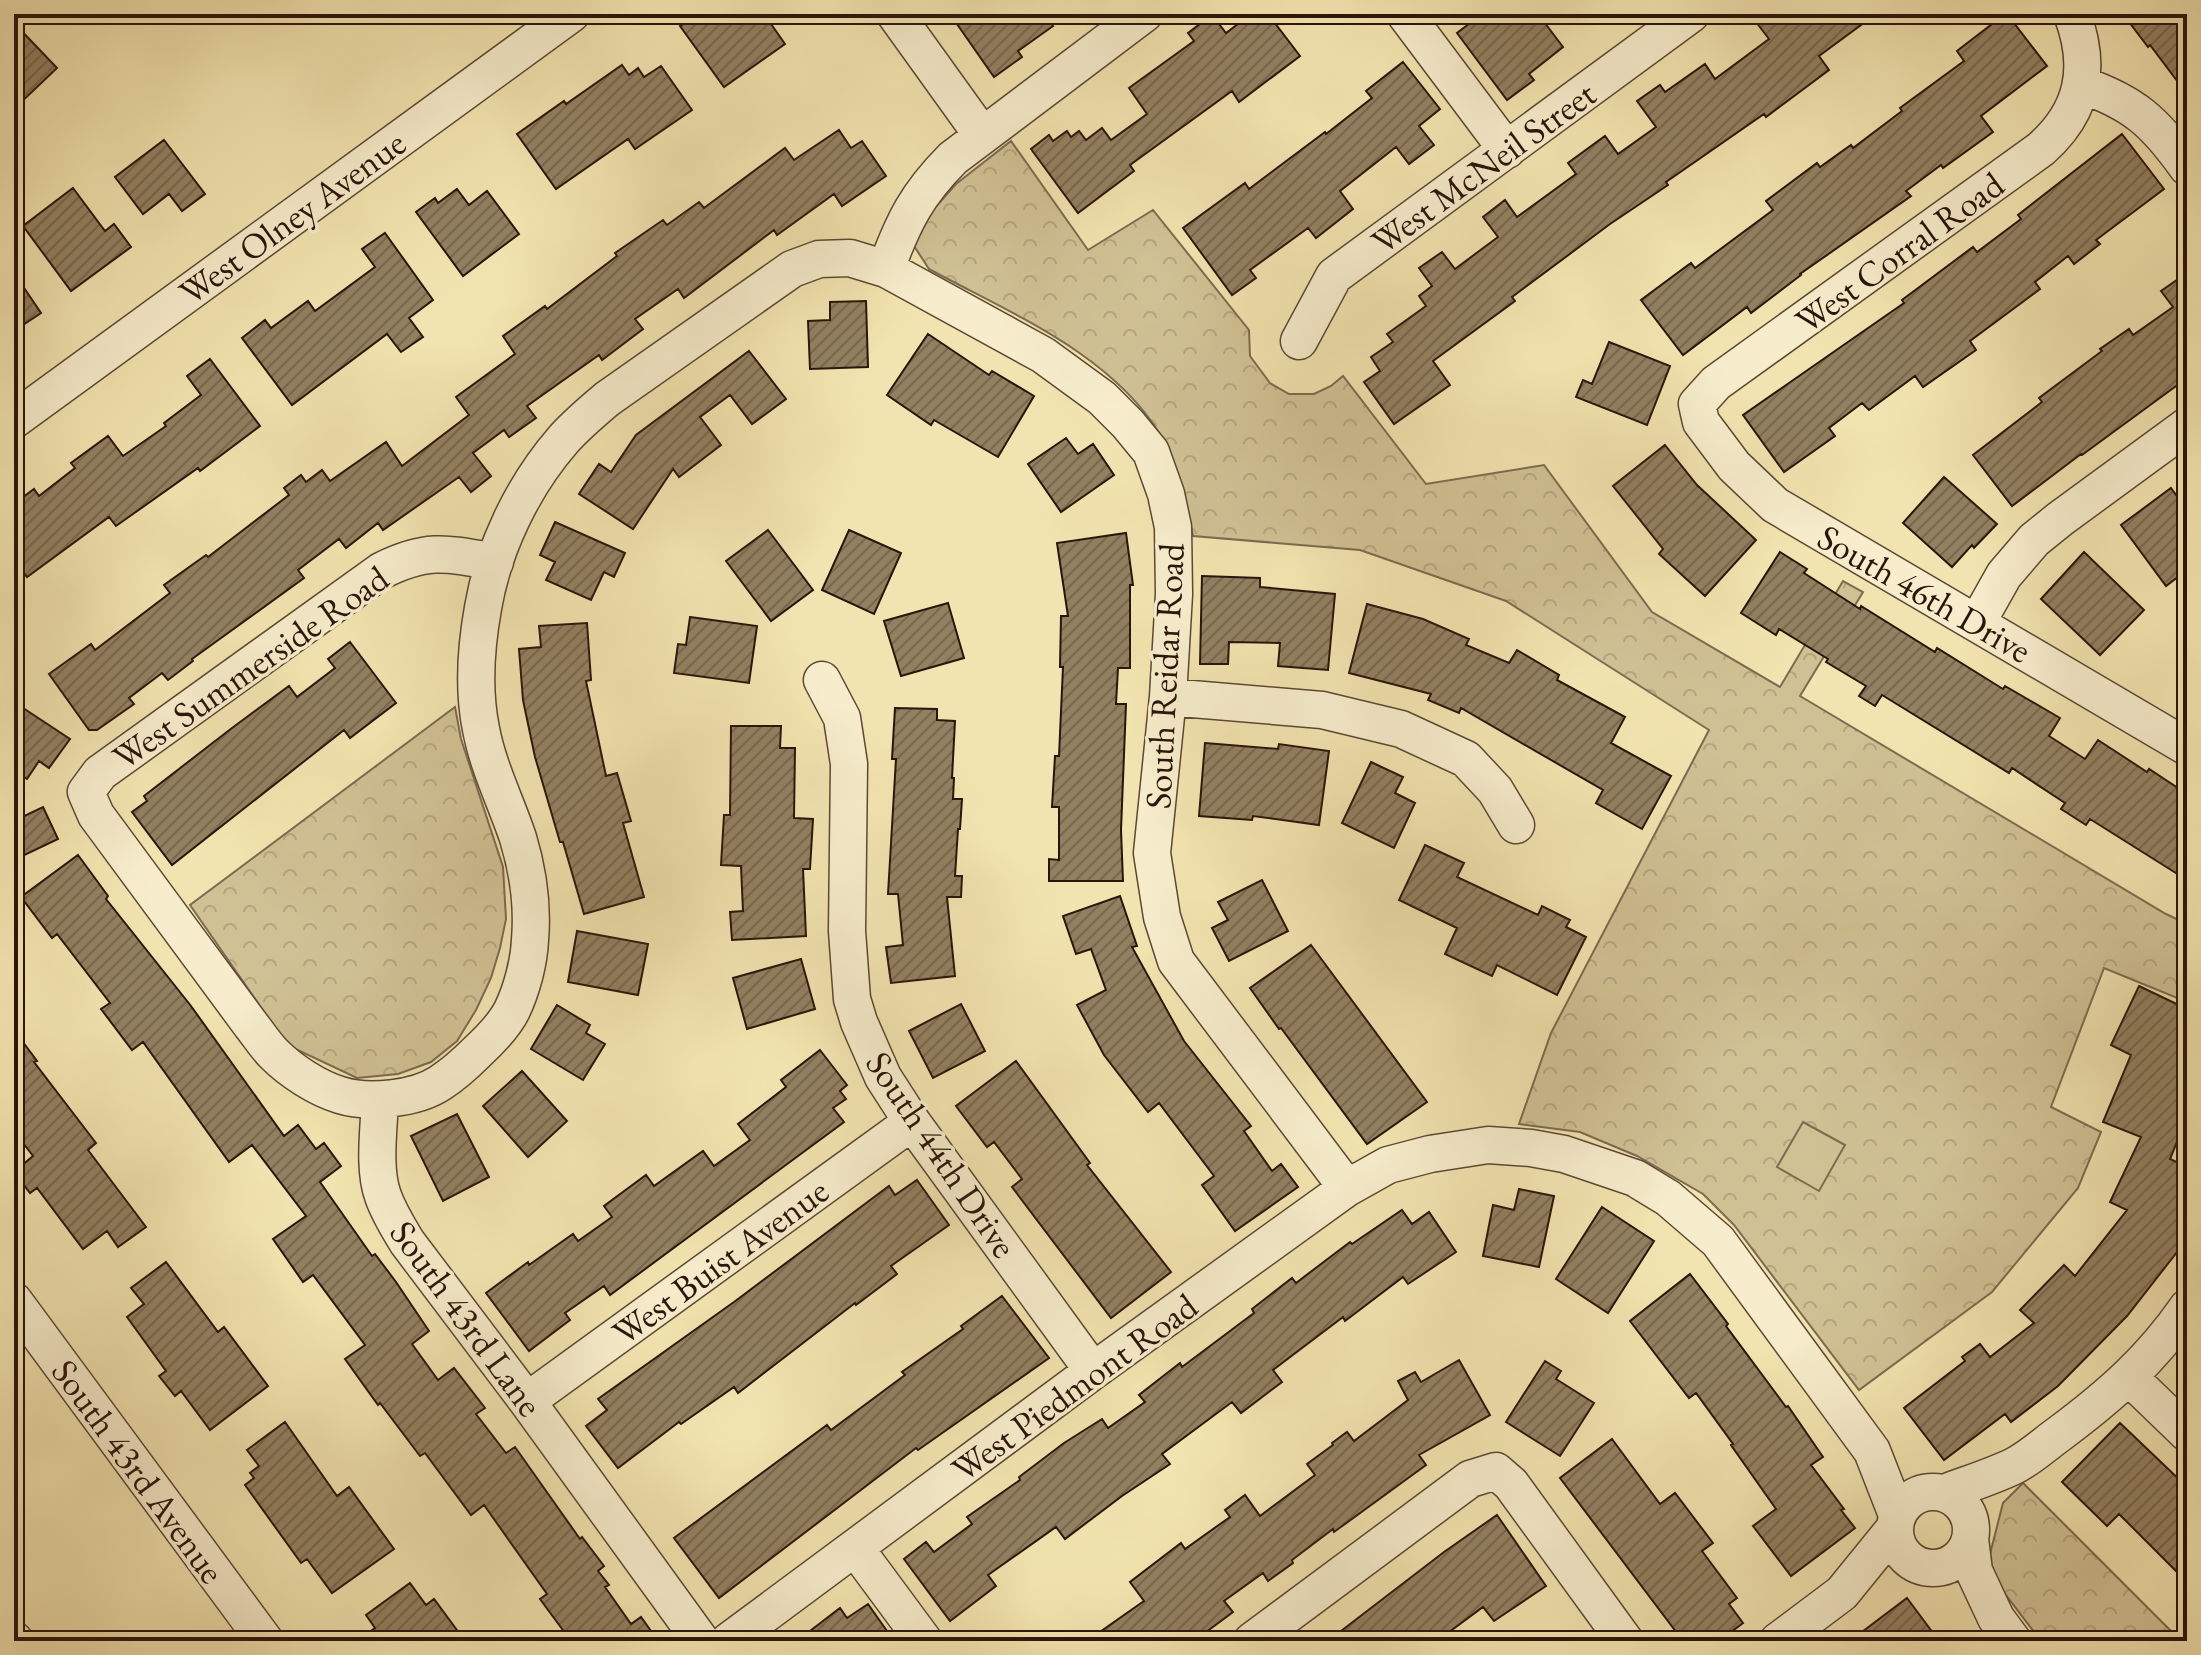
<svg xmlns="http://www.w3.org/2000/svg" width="2201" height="1655" font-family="'EB Garamond',serif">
	<defs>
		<pattern id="forest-crowns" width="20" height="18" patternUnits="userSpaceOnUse" patternTransform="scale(2)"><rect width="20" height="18" fill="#d0c194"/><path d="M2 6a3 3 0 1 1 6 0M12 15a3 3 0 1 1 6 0" fill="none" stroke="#b3a57e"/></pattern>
		<pattern id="building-hatch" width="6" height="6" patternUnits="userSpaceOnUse" patternTransform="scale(2)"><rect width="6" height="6" fill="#928061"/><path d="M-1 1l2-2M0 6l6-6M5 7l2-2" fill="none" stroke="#77684e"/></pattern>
	</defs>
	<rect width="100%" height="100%" fill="#f2e4b0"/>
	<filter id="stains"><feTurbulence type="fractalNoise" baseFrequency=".0025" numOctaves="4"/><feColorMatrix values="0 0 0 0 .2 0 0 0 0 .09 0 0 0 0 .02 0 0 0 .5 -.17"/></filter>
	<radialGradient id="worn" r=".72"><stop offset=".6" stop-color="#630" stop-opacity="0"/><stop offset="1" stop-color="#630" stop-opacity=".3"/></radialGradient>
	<!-- forest -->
	<path fill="url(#forest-crowns)" stroke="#7d6a50" stroke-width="2" d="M 1011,141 L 1088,250 L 1153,210 L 1249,330 L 1250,356 L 1270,383 L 1289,394 L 1314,394 L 1331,386 L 1343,376 L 1426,484 L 1544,465 L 1652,612 L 1780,687 L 1843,581 L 1863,592 L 1800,696 L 2166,914 L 2187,924 L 2187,1002 L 2104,968 L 2051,1107 L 2101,1132 L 2078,1188 L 1992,1292 L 1859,1390 L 1734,1225 L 1703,1194 L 1637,1156 L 1580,1132 L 1519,1124 L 1551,1033 L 1709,730 L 1506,601 L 1360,550 L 1193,536 C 1185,502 1179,466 1161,436 C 1112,354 1010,313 929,269 L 914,246 L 932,211 L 956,184 Z
		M 455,707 L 461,739 L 503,867 L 506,919 L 500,948 L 491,978 L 476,1010 L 457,1041 L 431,1062 L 398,1074 L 357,1078 L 287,1045 L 190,905 Z
		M 2023,1483 L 2181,1641 L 2041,1641 L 1996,1582 L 1988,1562 L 2003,1503 Z"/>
	<!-- pitch -->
	<path fill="#d0c194" stroke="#7d6a50" stroke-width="2" d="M 1803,1122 L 1845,1145 L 1819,1191 L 1777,1167 Z"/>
	<!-- building -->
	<path fill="url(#building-hatch)" stroke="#2a140b" stroke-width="2" d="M 697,14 L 764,14 L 785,44 L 724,87 L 680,26 Z
		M 950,14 L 1044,14 L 1053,26 L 1018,51 L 1022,57 L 994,77 Z
		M 1251,14 L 1268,14 L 1300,56 L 1239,102 L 1232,91 L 1130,165 L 1134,171 L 1078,213 L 1031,149 L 1049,135 L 1053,141 L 1067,131 L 1071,137 L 1079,131 L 1086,140 L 1102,128 L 1111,140 L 1147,114 L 1129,88 L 1194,41 L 1188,33 L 1212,15 L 1226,33 Z
		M 1482,14 L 1538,14 L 1563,47 L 1529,74 L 1534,80 L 1507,100 L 1457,33 Z
		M 1766,14 L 1876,14 L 1819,56 L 1829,70 L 1766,117 L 1764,114 L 1666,182 L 1668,185 L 1610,224 L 1512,297 L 1515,301 L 1433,361 L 1450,385 L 1394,424 L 1364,382 L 1380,371 L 1371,357 L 1393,342 L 1387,334 L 1426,306 L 1419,296 L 1432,286 L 1419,268 L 1442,252 L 1455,269 L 1498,237 L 1483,217 L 1505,200 L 1517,217 L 1576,174 L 1568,163 L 1605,136 L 1618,154 L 1656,127 L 1637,101 L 1660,85 L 1665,92 L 1705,64 L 1715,79 L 1769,39 L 1756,22 Z
		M 2005,14 L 2007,14 L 2047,66 L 1981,116 L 1993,132 L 1943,168 L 1941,165 L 1906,191 L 1911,196 L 1800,274 L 1801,275 L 1751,313 L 1747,307 L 1683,355 L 1641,300 L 1691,263 L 1695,268 L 1773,210 L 1766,201 L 1817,163 L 1820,167 L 1851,145 L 1853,148 L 1902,111 L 1900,108 L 1964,61 L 1957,51 Z
		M 2123,14 L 2187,14 L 2187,94 L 2150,45 L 2148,47 Z
		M 14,23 L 57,68 L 14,109 Z
		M 1403,62 L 1440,109 L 1419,126 L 1434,145 L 1409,164 L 1396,147 L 1340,191 L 1353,209 L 1316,238 L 1308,228 L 1250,270 L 1256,278 L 1232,295 L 1183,228 L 1245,183 L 1249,189 L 1325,132 L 1326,134 L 1372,98 L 1366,91 Z
		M 622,65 L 629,75 L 638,68 L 644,77 L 661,66 L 692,110 L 635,149 L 628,139 L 556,189 L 517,134 L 564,101 L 566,104 Z
		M 839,130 L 851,148 L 862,141 L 886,176 L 842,206 L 834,194 L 777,235 L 774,230 L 684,298 L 678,289 L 635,319 L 643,329 L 602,360 L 599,355 L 527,406 L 536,418 L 509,437 L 504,430 L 473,453 L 491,476 L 471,492 L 459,477 L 383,530 L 378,523 L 346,548 L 339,539 L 298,570 L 304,578 L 192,659 L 193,661 L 168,680 L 162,673 L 129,698 L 134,704 L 97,730 L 89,730 L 49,674 L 91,644 L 95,650 L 170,593 L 164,585 L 206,555 L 208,557 L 289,495 L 284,488 L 301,475 L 306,482 L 322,470 L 330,481 L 386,442 L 402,466 L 469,415 L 456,397 L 515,354 L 503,336 L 545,306 L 547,309 L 617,256 L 615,253 L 663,220 L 667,225 L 699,202 L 704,208 L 785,148 L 794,160 Z
		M 2122,134 L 2164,189 L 2096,240 L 2100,244 L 2074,264 L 2068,256 L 2035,282 L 2040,289 L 1970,341 L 1976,350 L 1923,387 L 1915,376 L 1869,410 L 1862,403 L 1829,428 L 1835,436 L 1784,472 L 1743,415 L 1904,303 L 1902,300 L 1973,247 L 1977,252 L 2021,219 L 2018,215 Z
		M 164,140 L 205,194 L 182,211 L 169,194 L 143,214 L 115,177 Z
		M 73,188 L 105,231 L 114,224 L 131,247 L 71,291 L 23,226 Z
		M 457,189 L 469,205 L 487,191 L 519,234 L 463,276 L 416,212 L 435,198 L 438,203 Z
		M 385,233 L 433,300 L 409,318 L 423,337 L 401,352 L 387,334 L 292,405 L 242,338 L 265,320 L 271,328 L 308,301 L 315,311 L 375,267 L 362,249 Z
		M 14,273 L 41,313 L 14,331 Z
		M 2187,273 L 2187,378 L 2082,455 L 2081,454 L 2012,506 L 1973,455 L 2042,402 L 2039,398 L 2102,351 L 2100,349 L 2129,329 L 2133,335 L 2173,307 L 2161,291 Z
		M 866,301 L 868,367 L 810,369 L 808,321 L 830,320 L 830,302 Z
		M 928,334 L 989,375 L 992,371 L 1034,396 L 998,457 L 934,420 L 931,425 L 887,395 Z
		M 1609,342 L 1670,366 L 1647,425 L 1576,397 L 1583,380 L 1592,384 Z
		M 749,351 L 786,399 L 752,424 L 730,395 L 700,417 L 721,445 L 679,477 L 673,469 L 633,529 L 579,494 L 599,464 L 611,472 L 636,435 Z
		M 210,359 L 260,426 L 200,471 L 198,468 L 116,526 L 109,517 L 27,577 L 14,560 L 14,504 L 34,489 L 39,496 L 75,468 L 71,463 L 108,436 L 123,456 L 166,426 L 164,423 L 201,395 L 187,376 Z
		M 1066,438 L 1078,454 L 1093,444 L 1114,475 L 1061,512 L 1028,464 Z
		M 1665,445 L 1697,485 L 1756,540 L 1705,596 L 1659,554 L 1663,549 L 1613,486 Z
		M 1944,477 L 1997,524 L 1974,548 L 1972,545 L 1952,567 L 1903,523 Z
		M 2171,488 L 2187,510 L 2187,570 L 2166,586 L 2121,525 Z
		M 555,522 L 625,553 L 614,577 L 604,572 L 591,600 L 546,580 L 555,562 L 540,555 Z
		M 768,530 L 813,590 L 771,621 L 726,561 Z
		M 849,530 L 901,553 L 874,614 L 822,590 Z
		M 1126,533 L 1133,585 L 1130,585 L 1130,668 L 1118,668 L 1116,704 L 1126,704 L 1121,830 L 1123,881 L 1049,881 L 1049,859 L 1059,860 L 1059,807 L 1052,807 L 1055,756 L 1059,756 L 1063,667 L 1060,667 L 1061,616 L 1068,616 L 1057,543 Z
		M 1780,552 L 1807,569 L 1804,573 L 1860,609 L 1861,606 L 1935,652 L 1937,648 L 2003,689 L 2005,686 L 2060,718 L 2049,736 L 2085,759 L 2098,740 L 2147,772 L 2149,769 L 2187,794 L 2187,880 L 2090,819 L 2086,825 L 2061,809 L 2065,803 L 2012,768 L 2009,773 L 1882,695 L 1875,706 L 1859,696 L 1866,686 L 1826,662 L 1828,659 L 1779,629 L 1776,635 L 1741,613 Z
		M 2084,552 L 2144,610 L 2100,655 L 2041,599 Z
		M 1202,576 L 1260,578 L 1260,587 L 1335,594 L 1328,670 L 1278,666 L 1280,643 L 1229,642 L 1228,664 L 1200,664 Z
		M 948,603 L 964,658 L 901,676 L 884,621 Z
		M 1367,604 L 1423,619 L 1469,639 L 1466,645 L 1509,663 L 1517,650 L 1559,675 L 1557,680 L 1625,717 L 1611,743 L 1671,776 L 1642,829 L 1596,803 L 1603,790 L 1461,708 L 1459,713 L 1428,700 L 1431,694 L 1349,673 Z
		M 690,617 L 757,626 L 749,683 L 674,673 L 678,644 L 686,645 Z
		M 587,623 L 591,680 L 586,681 L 606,776 L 617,773 L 631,821 L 623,823 L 644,897 L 584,914 L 563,842 L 560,842 L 535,757 L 523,700 L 519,649 L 541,647 L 539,626 Z
		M 350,642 L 396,703 L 350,738 L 344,730 L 172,865 L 132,812 L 147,801 L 144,796 L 232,728 L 289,686 L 297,697 L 335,668 L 328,659 Z
		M 14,702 L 70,739 L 49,768 L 39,761 L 27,779 L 14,771 Z
		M 895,708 L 937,709 L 937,720 L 955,721 L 952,778 L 954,778 L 953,799 L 962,799 L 960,829 L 958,829 L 955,876 L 962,876 L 961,897 L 947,897 L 955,976 L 891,983 L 886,947 L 903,945 L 898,894 L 888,894 L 896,759 L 892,759 Z
		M 731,726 L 781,726 L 780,748 L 795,748 L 794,818 L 813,819 L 810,869 L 803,869 L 806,936 L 732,940 L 730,912 L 743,911 L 741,866 L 721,865 L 724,815 L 730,815 Z
		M 1205,743 L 1278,749 L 1279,744 L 1329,751 L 1319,825 L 1253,816 L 1252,820 L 1199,816 Z
		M 1371,762 L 1403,777 L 1395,793 L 1415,803 L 1394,848 L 1342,823 Z
		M 43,807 L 58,839 L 14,860 L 14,821 Z
		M 1425,845 L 1464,863 L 1457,877 L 1538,915 L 1542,906 L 1570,920 L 1566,927 L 1586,937 L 1557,995 L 1497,965 L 1492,976 L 1445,954 L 1457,928 L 1399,900 Z
		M 78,855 L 108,896 L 106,899 L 191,1006 L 284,1136 L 298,1125 L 316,1149 L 324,1143 L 341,1166 L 320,1182 L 372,1256 L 375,1254 L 396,1282 L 429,1331 L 412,1344 L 438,1380 L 454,1368 L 485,1408 L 476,1414 L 506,1453 L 515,1447 L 580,1539 L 582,1537 L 604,1566 L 598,1571 L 609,1585 L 605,1587 L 631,1624 L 641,1617 L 658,1641 L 571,1641 L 540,1599 L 547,1594 L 484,1505 L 471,1515 L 425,1453 L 420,1456 L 380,1403 L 378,1405 L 345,1359 L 365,1345 L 313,1275 L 303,1282 L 273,1239 L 306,1216 L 252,1145 L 229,1162 L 143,1042 L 132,1050 L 101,1009 L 110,1003 L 57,934 L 52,938 L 21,897 Z
		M 1262,880 L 1288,931 L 1229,961 L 1212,928 L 1228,920 L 1218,902 Z
		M 1120,896 L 1137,946 L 1132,947 L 1184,1041 L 1251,1126 L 1244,1131 L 1272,1171 L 1281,1164 L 1298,1187 L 1235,1231 L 1202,1185 L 1214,1176 L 1159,1103 L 1148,1112 L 1104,1055 L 1077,1005 L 1106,990 L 1091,949 L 1076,954 L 1063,916 Z
		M 577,931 L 648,944 L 638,995 L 568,982 Z
		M 1311,945 L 1427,1102 L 1367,1144 L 1281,1028 L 1279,1029 L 1250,988 Z
		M 801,959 L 815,1009 L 747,1029 L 733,978 Z
		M 2139,986 L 2187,1009 L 2187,1064 L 2177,1085 L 2187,1089 L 2187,1117 L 2170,1159 L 2187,1167 L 2187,1235 L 2181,1247 L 2127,1316 L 2058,1386 L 2011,1422 L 2005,1414 L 1944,1460 L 1904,1408 L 1965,1361 L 1962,1357 L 1980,1344 L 1990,1357 L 2034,1323 L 2020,1310 L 2064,1265 L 2075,1276 L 2127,1210 L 2110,1202 L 2141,1137 L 2103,1122 L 2131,1055 L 2111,1045 Z
		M 961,1004 L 985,1051 L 933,1078 L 909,1031 Z
		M 557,1005 L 590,1025 L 586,1033 L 605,1044 L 583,1080 L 531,1049 Z
		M 14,1030 L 37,1061 L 34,1062 L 96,1143 L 88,1150 L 146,1227 L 118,1247 L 107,1231 L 83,1249 L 37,1188 L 30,1193 L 14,1172 L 33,1156 L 14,1131 Z
		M 820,1050 L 847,1085 L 840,1091 L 846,1099 L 833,1108 L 844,1122 L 610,1295 L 604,1286 L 565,1313 L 570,1320 L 529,1351 L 486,1293 L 528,1262 L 529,1265 L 573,1234 L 578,1241 L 612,1217 L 604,1206 L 646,1175 L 654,1186 L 703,1151 L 714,1166 L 750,1140 L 738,1124 L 786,1087 L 781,1080 Z
		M 1016,1061 L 1090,1163 L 1087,1165 L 1171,1272 L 1111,1318 L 1012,1187 L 1022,1179 L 994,1142 L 987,1147 L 956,1106 Z
		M 522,1071 L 567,1121 L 528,1157 L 483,1106 Z
		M 457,1114 L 489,1177 L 443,1201 L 411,1136 Z
		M 917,1180 L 949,1225 L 891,1266 L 897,1274 L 856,1305 L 855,1303 L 738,1393 L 734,1387 L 681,1424 L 679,1422 L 618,1468 L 586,1426 L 607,1410 L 598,1399 L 734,1302 L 889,1186 L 895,1195 Z
		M 1519,1189 L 1554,1196 L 1539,1267 L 1483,1256 L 1493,1205 L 1514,1210 Z
		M 1602,1207 L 1654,1241 L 1608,1313 L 1556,1279 Z
		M 1402,1210 L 1412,1224 L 1429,1212 L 1456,1252 L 1408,1284 L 1403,1277 L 1345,1321 L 1343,1317 L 1273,1370 L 1282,1382 L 1241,1413 L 1232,1402 L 1162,1454 L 1170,1464 L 1122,1496 L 1065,1539 L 1056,1527 L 988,1575 L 996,1586 L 950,1621 L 904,1559 L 926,1542 L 934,1552 L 972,1524 L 967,1517 L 1020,1480 L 1019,1477 L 1064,1443 L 1102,1419 L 1108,1428 L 1145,1402 L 1139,1395 L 1180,1363 L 1182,1367 L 1254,1313 L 1252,1309 L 1292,1278 L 1296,1283 L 1350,1242 L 1352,1244 Z
		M 166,1262 L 218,1332 L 224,1327 L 268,1386 L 210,1430 L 181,1391 L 175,1396 L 159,1376 L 166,1371 L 127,1317 L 144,1304 L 131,1288 Z
		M 1690,1274 L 1728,1324 L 1726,1326 L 1786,1407 L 1788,1406 L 1823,1457 L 1811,1465 L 1844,1509 L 1841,1510 L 1855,1528 L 1791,1576 L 1753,1526 L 1776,1509 L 1731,1445 L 1733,1444 L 1696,1393 L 1689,1398 L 1630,1321 Z
		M 1002,1296 L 1049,1358 L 918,1450 L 916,1448 L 719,1598 L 674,1538 L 827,1425 L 831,1430 L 905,1375 L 902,1372 L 963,1329 L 961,1326 Z
		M 1459,1360 L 1490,1415 L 1419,1455 L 1426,1465 L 1334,1532 L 1333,1529 L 1292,1560 L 1293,1563 L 1268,1581 L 1263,1573 L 1224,1601 L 1233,1612 L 1194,1641 L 1087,1641 L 1144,1601 L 1130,1582 L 1181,1543 L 1185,1549 L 1230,1517 L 1225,1510 L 1245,1495 L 1260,1516 L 1315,1475 L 1307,1464 L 1333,1445 L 1332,1443 L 1347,1432 L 1354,1441 L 1408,1400 L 1398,1381 L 1415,1372 L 1421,1382 Z
		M 1545,1361 L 1561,1371 L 1556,1379 L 1594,1403 L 1560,1456 L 1506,1422 Z
		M 285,1422 L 337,1496 L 349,1487 L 394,1549 L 332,1593 L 307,1559 L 301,1563 L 245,1485 L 254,1478 L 250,1473 L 259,1466 L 247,1450 Z
		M 2120,1423 L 2187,1487 L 2187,1582 L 2119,1514 L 2107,1526 L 2062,1482 Z
		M 1612,1439 L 1660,1504 L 1675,1493 L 1713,1543 L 1702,1551 L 1737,1598 L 1729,1604 L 1743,1623 L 1719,1641 L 1683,1641 L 1560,1478 Z
		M 1497,1515 L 1546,1586 L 1494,1621 L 1483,1607 L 1437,1641 L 1328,1641 L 1444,1552 Z
		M 410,1583 L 426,1605 L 434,1599 L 465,1641 L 357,1641 L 375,1628 L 366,1615 Z
		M 1907,1598 L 1939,1641 L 1850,1641 Z
		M 868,1604 L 894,1641 L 797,1641 L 840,1608 L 847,1618 Z"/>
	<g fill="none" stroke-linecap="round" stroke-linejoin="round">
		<defs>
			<path id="minor" d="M 895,14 L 982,135
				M 1405,14 L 1507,150
				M 2072,14 C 2092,67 2084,111 2041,149 L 1716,383 L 1697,404 L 1701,422 L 1734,466 L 1775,505 L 2187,747
				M 2082,85 C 2134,103 2155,122 2187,167
				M 886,269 C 903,222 917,194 953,158 L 1144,14
				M 1299,341 L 1334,276 L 1691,14
				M 14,420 L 571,14
				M 495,562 C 446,553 427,548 381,571 L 100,773 L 86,792 L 96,815 L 251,1025 C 259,1035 266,1046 274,1054 C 291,1071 317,1088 340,1095 C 368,1104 416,1099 440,1083 C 454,1074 466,1063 477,1052 C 490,1040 504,1026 512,1010 C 522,989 529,962 530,940 C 533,905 528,871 518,838 C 506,802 488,767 481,729 C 473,690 476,647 483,608 C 493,548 523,486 563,440 C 576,425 592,412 607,399 L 792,269 L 819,259 L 850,258 L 886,269 L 1043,355 L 1102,398 L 1128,424 L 1151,452 L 1166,494 L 1173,527 L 1174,594 L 1168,697 L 1152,853 L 1162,917 L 1176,961 L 1347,1188
				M 1977,623 L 2004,575 L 2034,540 L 2060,519 L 2187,426
				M 822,680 L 842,718 L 849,764 L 847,931 L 852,999 L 859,1022 L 883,1077 L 912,1122 L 1093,1371
				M 1168,697 L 1322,710 L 1401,729 L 1466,759 L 1495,790 L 1516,825
				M 380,1100 C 379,1128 373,1169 383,1196 C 389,1213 398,1227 407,1242 L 527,1401 L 701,1641
				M 14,1301 L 265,1641
				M 2130,1378 L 2187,1433
				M 527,1401 L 912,1122
				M1895 1530a38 38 0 1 1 76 0a38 38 0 1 1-76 0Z
				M 1944,1493 C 1968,1484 1991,1477 2014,1466 C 2030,1458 2045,1444 2059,1434 C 2110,1396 2151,1360 2187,1308
				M 1970,1539 L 1974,1571 L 1996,1618 L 2013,1641
				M 856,1549 L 924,1641
				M 14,1640 L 15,1641
				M 729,1641 L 1093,1371 L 1347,1188 L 1388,1165 L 1430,1154 L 1488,1145 L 1531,1148 L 1564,1154 L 1635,1178 L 1668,1198 L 1718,1241 L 1872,1451 L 1897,1515
				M 1252,1641 L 1470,1479 L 1496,1471 L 1511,1484 L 1625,1641
				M 1778,1641 L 1842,1593 L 1894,1529"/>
		</defs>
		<!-- minor casing -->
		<use href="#minor" stroke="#5c4834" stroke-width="39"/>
		<!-- minor -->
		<use href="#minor" stroke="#f7edcc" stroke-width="36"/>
	</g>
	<g text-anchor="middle" stroke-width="7" stroke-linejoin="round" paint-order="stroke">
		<!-- street labels -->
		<g font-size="36" fill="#2a140b" stroke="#f7edcc">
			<text transform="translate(1483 167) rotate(-36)" y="13">West McNeil Street</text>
			<text transform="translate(292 217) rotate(-36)" y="13">West Olney Avenue</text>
			<text transform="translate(1899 252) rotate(-36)" y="13">West Corral Road</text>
			<text transform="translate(1925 593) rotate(30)" y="13">South 46th Drive</text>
			<text transform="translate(250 667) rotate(-35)" y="13">West Summerside Road</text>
			<text transform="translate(1164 676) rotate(-87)" y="13">South Reidar Road</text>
			<text transform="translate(942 1154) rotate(56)" y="13">South 44th Drive</text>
			<text transform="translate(720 1261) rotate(-36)" y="13">West Buist Avenue</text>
			<text transform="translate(467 1318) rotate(54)" y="13">South 43rd Lane</text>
			<text transform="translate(1074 1387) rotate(-36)" y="13">West Piedmont Road</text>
			<text transform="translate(139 1471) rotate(54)" y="13">South 43rd Avenue</text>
		</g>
	</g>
	<!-- margin -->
	<rect width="2201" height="1655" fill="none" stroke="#f2e4b0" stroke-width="48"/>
	<rect x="16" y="16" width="2169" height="1623" fill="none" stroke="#2a140b" stroke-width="4"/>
	<rect x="24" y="24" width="2153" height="1607" fill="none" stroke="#2a140b" stroke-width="2"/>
	<rect width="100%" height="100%" filter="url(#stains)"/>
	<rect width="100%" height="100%" fill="url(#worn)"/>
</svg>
